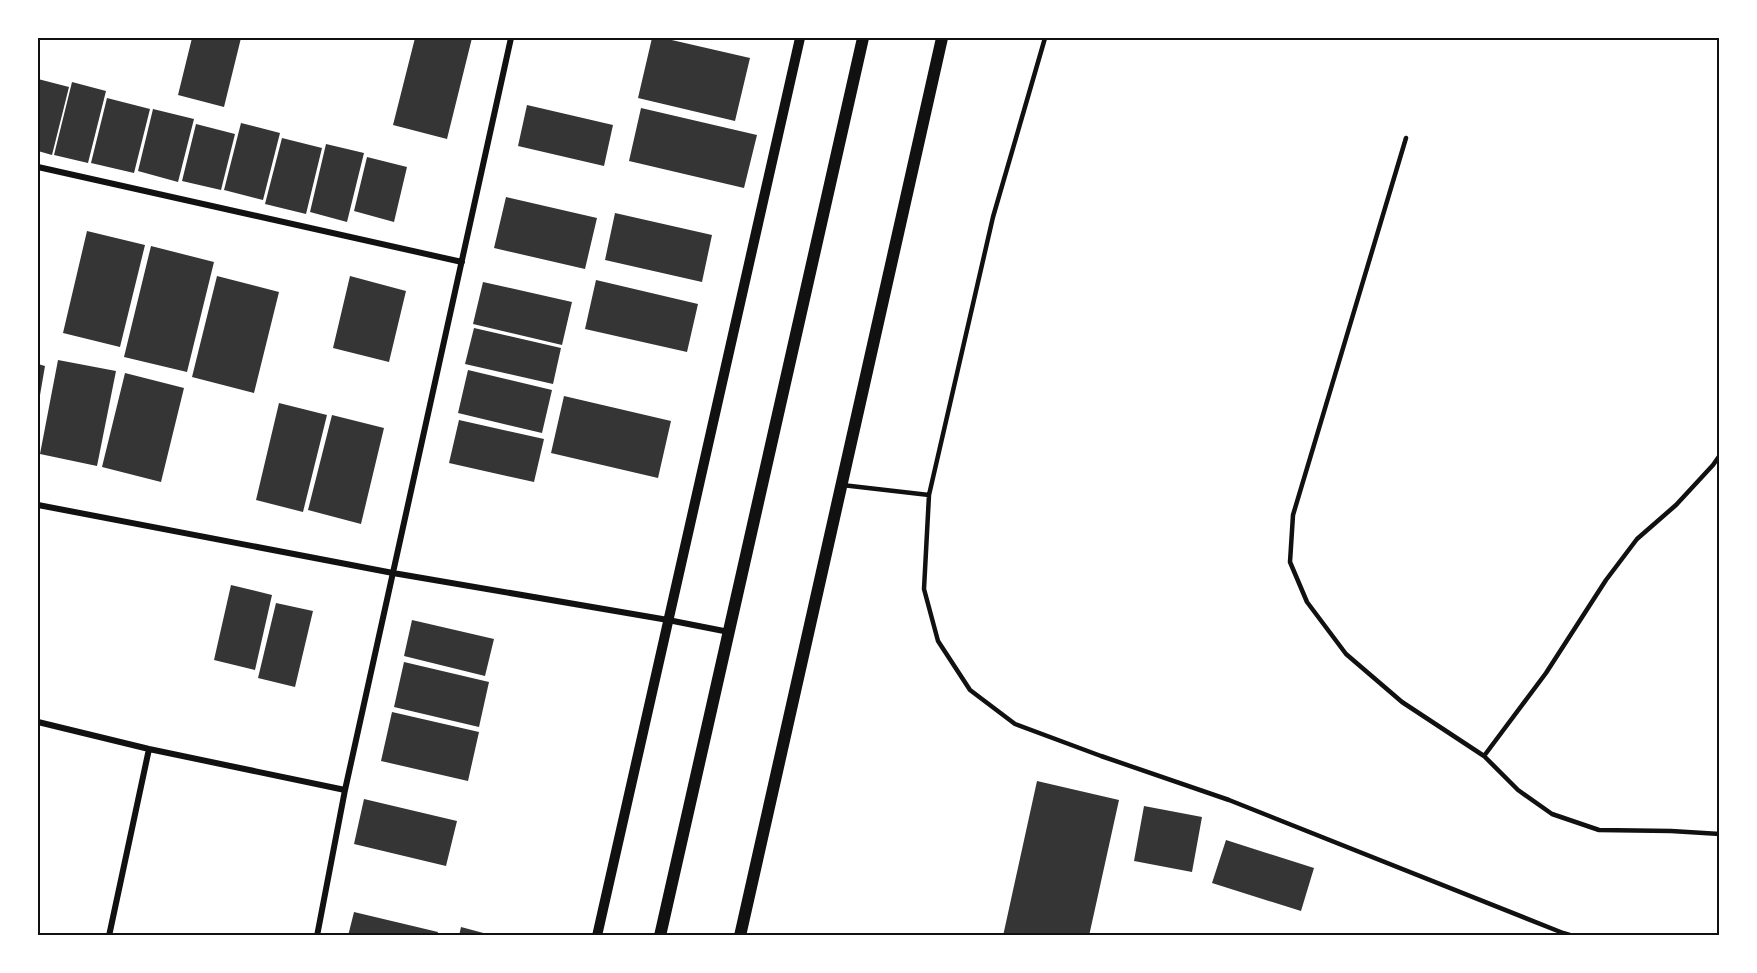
<svg xmlns="http://www.w3.org/2000/svg" width="1757" height="973" font-family="Manrope,sans-serif">
	<rect width="100%" height="100%" fill="#fff"/>
	<!-- building -->
	<path fill="#353535" d="M 192,38 L 241,38 L 224,107 L 178,95 Z
		M 415,38 L 472,38 L 447,139 L 393,125 Z
		M 652,38 L 663,38 L 750,58 L 735,121 L 638,98 Z
		M 38,79 L 69,87 L 52,155 L 38,151 Z
		M 72,82 L 106,91 L 88,163 L 54,155 Z
		M 107,98 L 150,109 L 134,173 L 91,163 Z
		M 527,105 L 613,125 L 604,166 L 518,146 Z
		M 641,108 L 757,135 L 744,188 L 629,161 Z
		M 153,109 L 194,119 L 178,182 L 138,171 Z
		M 241,123 L 280,133 L 263,200 L 224,190 Z
		M 196,124 L 235,134 L 221,190 L 182,181 Z
		M 282,138 L 322,148 L 306,214 L 265,204 Z
		M 326,144 L 364,153 L 347,222 L 310,212 Z
		M 367,157 L 407,167 L 394,222 L 354,211 Z
		M 506,197 L 597,218 L 585,269 L 494,248 Z
		M 615,213 L 712,235 L 702,282 L 605,260 Z
		M 87,231 L 145,245 L 120,347 L 63,333 Z
		M 151,246 L 214,262 L 187,372 L 124,357 Z
		M 217,276 L 279,292 L 254,393 L 192,377 Z
		M 350,276 L 406,291 L 389,362 L 333,348 Z
		M 596,280 L 698,304 L 687,352 L 585,329 Z
		M 483,282 L 572,302 L 562,345 L 473,324 Z
		M 474,328 L 561,348 L 553,384 L 465,364 Z
		M 58,360 L 116,371 L 97,466 L 40,454 Z
		M 38,364 L 45,366 L 39,401 L 38,401 Z
		M 468,370 L 552,390 L 542,433 L 458,413 Z
		M 125,373 L 184,388 L 161,482 L 102,467 Z
		M 564,396 L 671,421 L 658,478 L 551,453 Z
		M 279,403 L 327,415 L 303,512 L 256,500 Z
		M 332,415 L 384,428 L 361,524 L 308,510 Z
		M 459,420 L 544,439 L 534,482 L 449,463 Z
		M 231,585 L 272,595 L 255,670 L 214,660 Z
		M 276,603 L 313,611 L 295,687 L 258,678 Z
		M 412,620 L 494,639 L 485,676 L 404,656 Z
		M 404,662 L 489,682 L 479,727 L 394,707 Z
		M 392,712 L 479,732 L 468,781 L 381,761 Z
		M 1037,781 L 1119,800 L 1089,936 L 1003,936 Z
		M 364,799 L 457,821 L 446,866 L 354,844 Z
		M 1144,806 L 1202,817 L 1192,872 L 1134,861 Z
		M 1226,840 L 1314,868 L 1301,911 L 1212,883 Z
		M 354,912 L 438,932 L 437,936 L 348,936 Z
		M 461,927 L 491,935 L 491,936 L 459,936 Z"/>
	<g fill="none" stroke-linecap="round" stroke-linejoin="round">
		<!-- service -->
		<path stroke="#111" stroke-width="4.5" d="M 1045,38 L 993,217 L 929,495 L 924,589 L 938,641 L 970,690 L 1015,724 L 1101,756 L 1229,800 L 1563,933 L 1573,936
			M 1406,138 L 1293,515 L 1290,562 L 1307,602 L 1346,654 L 1402,702 L 1484,756 L 1518,790 L 1552,814 L 1599,830 L 1671,831 L 1720,834
			M 842,485 L 929,495
			M 1484,756 L 1546,673 L 1606,580 L 1637,539 L 1676,505 L 1713,465 L 1720,455"/>
		<!-- minor -->
		<path stroke="#111" stroke-width="6" d="M 38,167 L 462,262
			M 38,505 L 393,573 L 668,620 L 729,632
			M 38,722 L 149,749 L 345,790
			M 109,936 L 149,749
			M 317,936 L 345,790 L 511,38"/>
		<!-- tertiary -->
		<path stroke="#111" stroke-width="10" d="M 597,936 L 800,38"/>
		<!-- secondary -->
		<path stroke="#111" stroke-width="12" d="M 660,936 L 863,38
			M 740,936 L 942,38"/>
	</g>
	<!-- border -->
	<rect width="1757" height="973" fill="none" stroke="#ffffff" stroke-width="78"/>
	<rect x="39" y="39" width="1679" height="895" fill="none" stroke="#111" stroke-width="2"/>
</svg>
